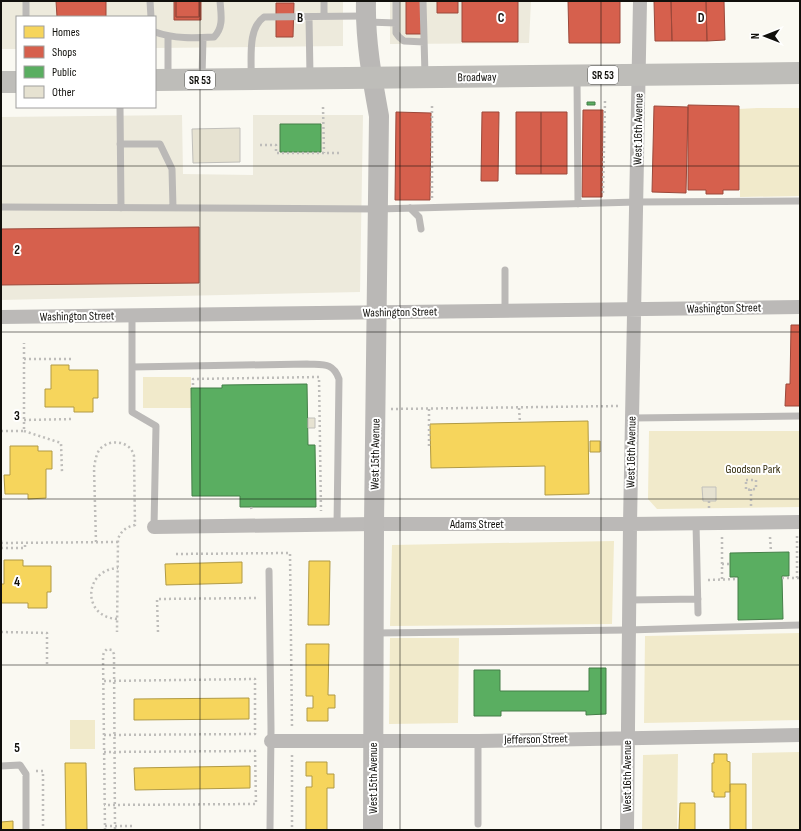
<svg xmlns="http://www.w3.org/2000/svg" width="801" height="831" font-family="'Sofia Sans Condensed',sans-serif">
	<rect width="100%" height="100%" fill="#faf9f2"/>
	<!-- built -->
	<path fill="#edeadc" d="M 1,1 L 343,1 L 343,46 L 155,48 L 155,17 L 17,17 L 17,49 L 1,49 Z
		M 390,1 L 531,1 L 529,43 L 390,44 Z
		M 182,115 L 183,174 L 253,175 L 253,115 L 363,115 L 360,292 L 1,300 L 1,117 Z"/>
	<!-- green -->
	<path fill="#f1eacb" d="M 757,108 L 800,108 L 800,196 L 740,197 L 739,109 Z
		M 143,377 L 191,377 L 191,408 L 143,408 Z
		M 649,431 L 800,431 L 800,507 L 657,509 L 648,499 Z
		M 614,541 L 612,624 L 390,626 L 392,545 Z
		M 800,633 L 800,720 L 644,723 L 645,636 Z
		M 390,638 L 459,638 L 458,723 L 389,724 Z
		M 70,720 L 95,720 L 95,749 L 70,749 Z
		M 800,752 L 800,830 L 752,830 L 752,753 Z
		M 678,754 L 677,830 L 642,830 L 643,755 Z"/>
	<!-- homes -->
	<path fill="#f6d55c" stroke="#b19a44" d="M 51,365 L 69,365 L 69,370 L 98,370 L 98,398 L 93,398 L 93,412 L 74,412 L 74,407 L 45,407 L 45,389 L 51,389 Z
		M 588,421 L 589,494 L 545,495 L 545,466 L 431,468 L 430,424 Z
		M 590,441 L 600,441 L 600,452 L 590,452 Z
		M 10,446 L 38,446 L 38,451 L 52,451 L 52,469 L 46,469 L 46,498 L 28,499 L 28,494 L 5,494 L 4,475 L 10,475 Z
		M 4,560 L 23,560 L 23,566 L 51,566 L 51,592 L 47,592 L 47,608 L 28,608 L 28,603 L 1,603 L 1,584 L 4,584 Z
		M 309,561 L 330,561 L 329,625 L 308,625 Z
		M 242,562 L 242,583 L 166,585 L 165,564 Z
		M 306,644 L 329,644 L 328,695 L 335,695 L 335,708 L 328,708 L 328,721 L 307,721 L 307,708 L 313,708 L 313,696 L 306,696 Z
		M 249,698 L 249,719 L 134,720 L 134,699 Z
		M 714,754 L 727,754 L 727,761 L 730,762 L 730,792 L 725,792 L 725,797 L 714,797 L 714,792 L 712,792 L 712,763 L 714,763 Z
		M 306,762 L 327,762 L 327,774 L 334,774 L 334,788 L 327,788 L 327,830 L 306,830 L 306,787 L 312,787 L 312,776 L 306,776 Z
		M 65,763 L 86,763 L 87,830 L 66,830 Z
		M 250,766 L 250,788 L 135,790 L 134,768 Z
		M 730,784 L 746,784 L 746,830 L 730,830 Z
		M 680,803 L 695,803 L 695,830 L 679,830 Z
		M 13,821 L 13,830 L 1,830 L 1,822 Z"/>
	<!-- shops -->
	<path fill="#d6604d" stroke="#9b483a" d="M 56,1 L 106,1 L 106,17 L 57,17 Z
		M 174,1 L 176,1 L 176,17 L 199,17 L 199,1 L 201,1 L 201,20 L 174,20 Z
		M 176,1 L 199,1 L 199,17 L 176,17 Z
		M 406,1 L 423,1 L 423,34 L 406,34 Z
		M 437,1 L 458,1 L 458,13 L 437,13 Z
		M 462,1 L 518,1 L 518,42 L 462,42 Z
		M 568,1 L 620,1 L 620,43 L 569,43 Z
		M 654,1 L 671,1 L 672,41 L 655,41 Z
		M 671,1 L 706,1 L 707,41 L 672,41 Z
		M 706,1 L 724,1 L 725,40 L 707,41 Z
		M 276,3 L 294,3 L 293,37 L 276,37 Z
		M 688,105 L 739,106 L 739,190 L 723,190 L 723,194 L 706,194 L 706,190 L 688,190 Z
		M 654,106 L 688,107 L 686,193 L 652,192 Z
		M 583,110 L 603,110 L 602,197 L 582,197 Z
		M 396,112 L 431,113 L 430,200 L 395,200 Z
		M 482,112 L 499,112 L 498,181 L 481,181 Z
		M 516,112 L 541,112 L 541,174 L 516,174 Z
		M 541,112 L 567,112 L 567,174 L 541,174 Z
		M 199,227 L 199,283 L 1,285 L 1,229 Z
		M 791,325 L 800,325 L 800,406 L 785,406 L 786,384 L 790,384 Z"/>
	<!-- public -->
	<path fill="#5aae61" stroke="#447f48" d="M 587,102 L 595,102 L 595,105 L 587,105 Z
		M 280,124 L 321,124 L 321,152 L 280,152 Z
		M 307,384 L 308,445 L 315,445 L 316,507 L 240,507 L 240,496 L 192,496 L 191,388 L 222,388 L 222,385 Z
		M 789,552 L 789,576 L 782,576 L 783,619 L 738,620 L 738,577 L 730,577 L 730,553 Z
		M 589,668 L 606,668 L 606,714 L 586,715 L 586,711 L 501,711 L 501,716 L 474,716 L 474,670 L 500,670 L 500,691 L 589,691 Z"/>
	<!-- building -->
	<path fill="#e6e2d1" stroke="#c1c0bb" d="M 240,128 L 240,162 L 193,163 L 192,129 Z
		M 308,418 L 315,418 L 315,428 L 308,428 Z
		M 702,487 L 716,487 L 716,501 L 703,501 Z"/>
	<g fill="none" stroke-linecap="round" stroke-linejoin="round">
		<!-- path -->
		<path stroke="#bebdba" stroke-width="2.5" stroke-dasharray="2 3" stroke-linecap="butt" d="M 323,107 L 324,153
			M 260,145 L 276,145 L 276,153 L 342,153
			M 603,193 L 605,101
			M 432,198 L 432,104
			M 24,359 L 72,359
			M 193,385 L 193,379 L 319,377 L 321,511
			M 519,408 L 520,423
			M 391,409 L 618,406
			M 429,409 L 429,446 L 431,446
			M 24,420 L 73,419
			M 1,431 L 24,431 L 24,343
			M 24,431 L 61,443 L 62,472
			M 746,480 L 756,480 L 756,489 L 746,490 Z
			M 751,489 L 751,509
			M 709,501 L 709,510
			M 251,507 L 252,512
			M 797,536 L 797,578
			M 722,537 L 722,579
			M 770,537 L 771,552
			M 1,540 L 1,548
			M 96,542 L 94,468 C 95,462 96,454 100,449 C 110,438 131,441 134,456 L 135,525 C 126,527 121,531 118,539 L 117,632
			M 1,543 L 118,542
			M 1,548 L 25,548 L 25,542
			M 176,554 L 290,553 L 292,728
			M 722,564 L 730,564
			M 782,578 L 800,578
			M 708,580 L 738,579
			M 117,619 C 82,617 83,570 118,568
			M 1,632 L 47,633 L 47,665
			M 158,632 L 157,599 L 259,598
			M 104,681 L 255,679 L 255,734 L 104,735
			M 104,752 L 255,751 L 256,804 L 104,805
			M 292,755 L 292,830
			M 36,771 L 43,771 L 43,830
			M 105,826 L 132,826
			M 105,830 L 103,656 L 104,652 L 107,649 L 112,650 L 114,654 L 115,830"/>
		<!-- lane -->
		<path stroke="#bbb9b7" stroke-width="7" d="M 150,1 L 151,17
			M 324,1 L 324,16
			M 396,1 L 396,33 L 399,37 L 404,41 L 424,42
			M 423,1 L 425,75
			M 26,17 L 26,1
			M 309,17 L 310,76
			M 368,22 L 396,23
			M 155,32 C 174,39 194,38 214,37 C 224,27 221,14 220,1
			M 202,77 L 203,38
			M 251,77 C 252,59 247,29 264,17 L 364,16
			M 168,78 L 168,36
			M 577,78 L 578,204
			M 120,107 L 121,208
			M 120,144 L 160,144 L 172,169 L 173,208
			M 1,207 L 378,209 L 637,202 L 800,201
			M 410,208 L 419,217 L 421,229
			M 505,270 L 505,311
			M 132,316 L 132,412 L 156,426 L 154,527
			M 132,367 L 307,364 C 323,365 333,362 339,379 L 337,525
			M 632,418 L 800,416
			M 696,523 L 698,613
			M 269,571 L 271,729 L 270,830
			M 629,600 L 698,599
			M 376,633 L 628,630 L 800,625
			M 478,741 L 478,824
			M 1,766 L 20,765 L 26,774 L 26,830"/>
		<!-- street -->
		<path stroke="#bbb9b7" stroke-width="14" d="M 1,317 L 800,307
			M 154,527 L 374,524 L 630,524 L 800,522
			M 271,741 L 478,741 L 800,735
			M 627,830 L 630,524 L 640,1"/>
		<!-- secondary -->
		<path stroke="#bab8b6" stroke-width="20" d="M 366,1 C 365,40 372,78 379,116 L 374,524 L 373,830"/>
		<!-- primary -->
		<path stroke="#bebdb9" stroke-width="22" d="M 155,80 L 800,73
			M 1,82 L 17,82"/>
	</g>
	<!-- grid -->
	<path fill="none" stroke="#11100c" stroke-width="1" stroke-opacity="0.55" d="M 200,1 L 200,830M 400,1 L 400,830M 601,1 L 601,830M 1,166 L 800,166M 1,332 L 800,332M 1,499 L 800,499M 1,665 L 800,665"/>
	<g text-anchor="middle" stroke-width="4" stroke-linejoin="round" paint-order="stroke">
		<!-- shield labels -->
		<g fill="#fff" stroke="#585855" stroke-width="1">
			<rect x="588" y="66" width="30" height="18" rx="3"/>
			<rect x="185" y="71" width="30" height="18" rx="3"/>
		</g>
		<g font-size="11" font-weight="bold" fill="#11100c">
			<text x="603" y="79">SR 53</text>
			<text x="200" y="84">SR 53</text>
		</g>
		<!-- street labels -->
		<g font-size="12" fill="#11100c" stroke="#fff">
			<text transform="translate(477 77) rotate(-1)" y="4">Broadway</text>
			<text transform="translate(638 129) rotate(-89)" y="4">West 16th Avenue</text>
			<text transform="translate(724 308) rotate(-1)" y="4">Washington Street</text>
			<text transform="translate(400 312) rotate(-1)" y="4">Washington Street</text>
			<text transform="translate(77 316) rotate(-1)" y="4">Washington Street</text>
			<text transform="translate(631 452) rotate(-89)" y="4">West 16th Avenue</text>
			<text transform="translate(375 454) rotate(-89)" y="4">West 15th Avenue</text>
			<text x="477" y="528">Adams Street</text>
			<text transform="translate(536 739) rotate(-1)" y="4">Jefferson Street</text>
			<text transform="translate(627 776) rotate(-90)" y="4">West 16th Avenue</text>
			<text transform="translate(373 778) rotate(-90)" y="4">West 15th Avenue</text>
		</g>
		<!-- park labels -->
		<g font-size="12" fill="#352e0d" stroke="#fff">
			<text x="753" y="473">Goodson Park</text>
		</g>
	</g>
	<g font-size="13" text-anchor="middle" font-weight="bold" fill="#11100c" stroke="#fff" stroke-width="4" stroke-linejoin="round" paint-order="stroke">
		<text x="300" y="22">B</text>
		<text x="501" y="22">C</text>
		<text x="701" y="22">D</text>
		<text x="17" y="254">2</text>
		<text x="17" y="420">3</text>
		<text x="17" y="586">4</text>
		<text x="17" y="752">5</text>
	</g>
	<!-- border -->
	<rect width="801" height="831" fill="none" stroke="#11100c" stroke-width="4"/>
	<!-- legend -->
	<rect x="16" y="16" width="140" height="92" fill="#ffffff" stroke="#a09f9e"/>
	<rect x="24" y="26" width="20" height="12" fill="#f6d55c" stroke="#a09f9e"/>
	<text x="52" y="36" font-size="12" fill="#11100c">Homes</text>
	<rect x="24" y="46" width="20" height="12" fill="#d6604d" stroke="#a09f9e"/>
	<text x="52" y="56" font-size="12" fill="#11100c">Shops</text>
	<rect x="24" y="66" width="20" height="12" fill="#5aae61" stroke="#a09f9e"/>
	<text x="52" y="76" font-size="12" fill="#11100c">Public</text>
	<rect x="24" y="86" width="20" height="12" fill="#e6e2d1" stroke="#a09f9e"/>
	<text x="52" y="96" font-size="12" fill="#11100c">Other</text>
	<!-- north arrow -->
	<g transform="translate(765 36) rotate(270)" stroke="#ffffff" stroke-width="3" paint-order="stroke">
	<path d="M0-3L7 15L0 10L-7 15Z" fill="#11100c"/>
	<text y="-6" font-size="11" font-weight="bold" text-anchor="middle" fill="#11100c">N</text>
	</g>
</svg>
